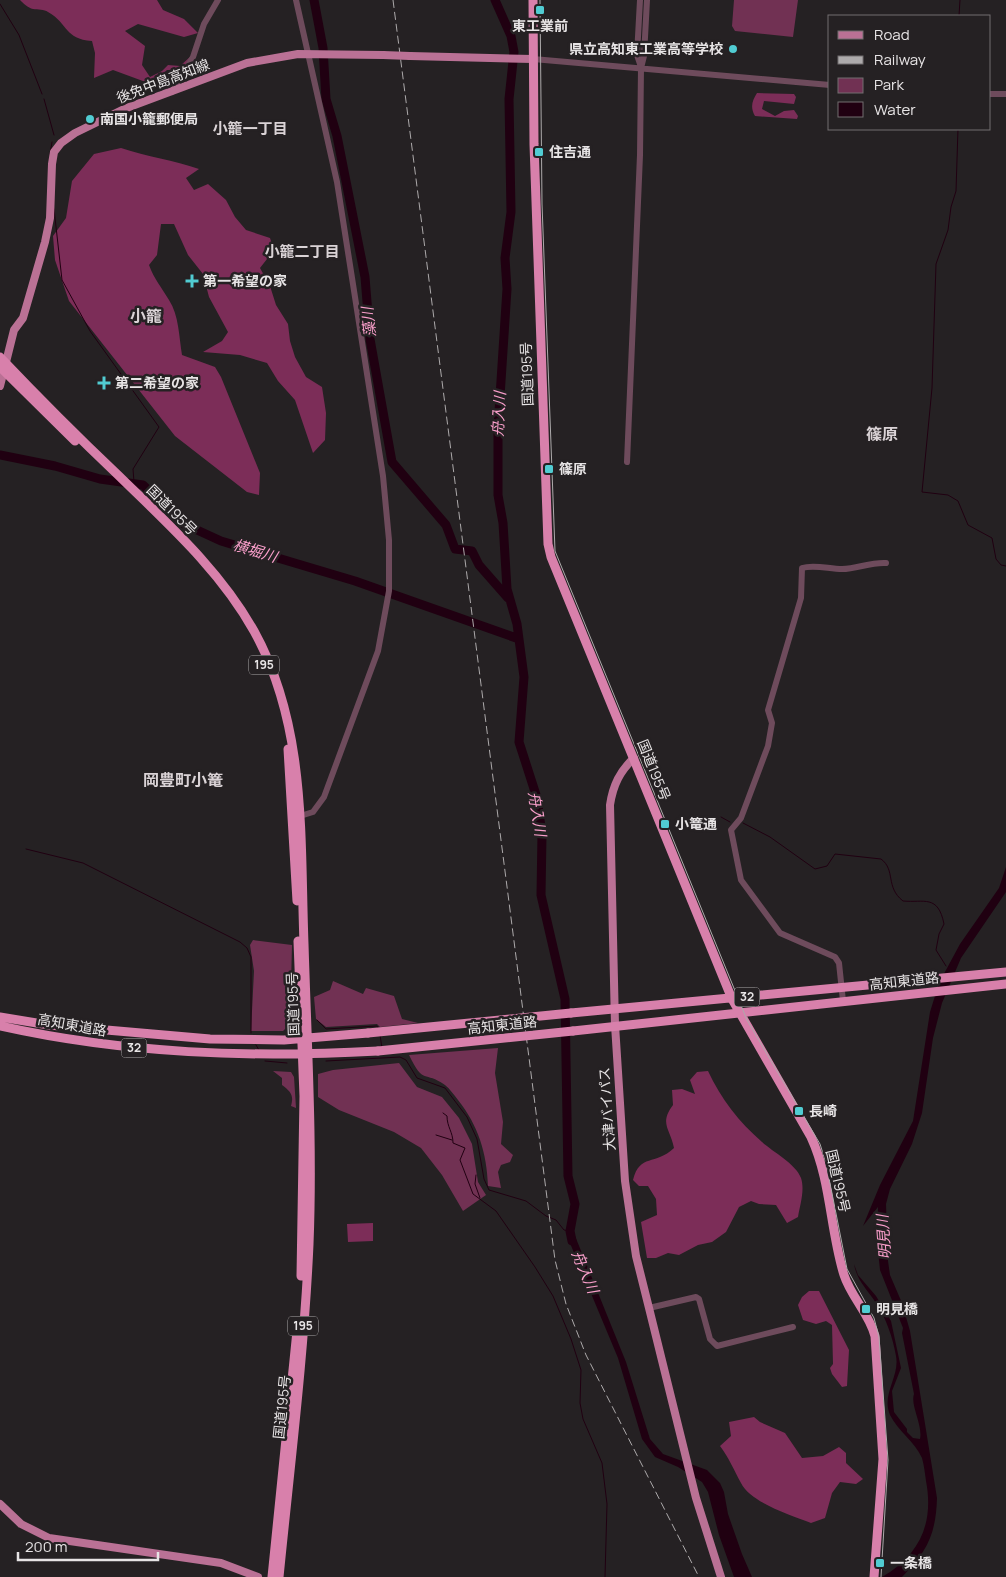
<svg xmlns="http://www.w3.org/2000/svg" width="1006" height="1577" font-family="Manrope,'Noto Sans JP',sans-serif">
	<rect width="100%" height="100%" fill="#252123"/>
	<!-- green -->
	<path fill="#713153" d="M 734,0 L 798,0 L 793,37 L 735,31 L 732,26 Z
		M 253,940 L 292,945 L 290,1024 L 283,1031 L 251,1031 L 254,971 L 250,945 Z
		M 333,981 L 363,994 L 366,988 L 394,996 L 402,1019 L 418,1023 L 380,1027 L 377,1024 L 326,1027 L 316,1019 L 314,997 L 330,990 Z
		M 498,1048 L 495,1073 L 503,1122 L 501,1144 L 513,1155 L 510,1162 L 501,1165 L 498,1172 L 501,1188 L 488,1186 C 487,1153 478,1125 458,1100 C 454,1095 450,1089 445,1085 C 424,1070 424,1086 409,1055 Z
		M 399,1063 L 417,1087 L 442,1097 L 459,1118 L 472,1144 L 478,1182 L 486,1195 L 463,1211 L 442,1175 L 421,1148 L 394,1132 L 339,1110 L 318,1097 L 318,1074 L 333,1070 Z
		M 273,1071 L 291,1072 L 294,1077 L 296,1108 L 291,1106 C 294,1095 291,1092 282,1085 L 282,1078 Z"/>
	<!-- forest -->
	<path fill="#7c2d58" d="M 20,0 L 157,0 L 163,10 L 184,19 L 198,33 L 184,37 L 138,24 L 125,31 L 145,46 L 142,65 L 150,77 L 162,71 L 168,65 L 180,66 L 191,56 L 182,70 L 167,70 L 151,84 L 113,70 L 94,78 L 95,53 L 92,41 C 64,39 69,24 48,12 C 44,9 38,10 33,9 C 28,8 23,3 20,0 Z
		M 757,93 L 794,94 L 796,97 L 794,104 L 764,101 L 762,109 L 775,116 L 784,111 L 794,110 L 798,116 L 797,119 L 755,116 C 750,107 752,101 757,93 Z
		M 121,148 C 147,157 174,160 199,169 L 186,178 L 194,190 L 208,184 L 226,200 L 235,217 L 246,230 L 270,238 L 274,250 L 260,268 L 270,286 L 276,305 L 288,324 L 290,341 L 295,357 L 306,377 L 322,387 L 326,413 L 325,440 L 313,453 L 295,400 L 278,381 L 267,363 L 240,355 L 203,352 L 222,341 L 228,332 L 209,297 L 203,274 L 188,255 L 174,224 L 161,224 L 157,255 L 149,265 C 154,279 162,288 169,300 C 179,315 179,337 182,355 L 215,367 L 221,377 L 260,473 L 259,495 L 247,492 L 175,436 L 69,301 L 55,260 L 53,236 L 66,218 L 72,181 L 94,154 Z
		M 708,1071 C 721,1099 739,1122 762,1142 C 773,1152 796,1164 801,1178 C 805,1190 800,1205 798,1217 L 787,1223 L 776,1205 L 759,1204 L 751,1201 L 739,1207 L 726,1232 L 712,1242 L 698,1245 L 679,1255 L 668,1253 L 656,1258 L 647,1258 L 641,1222 L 657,1215 L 656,1199 L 648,1186 L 639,1186 L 633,1180 C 640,1153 655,1166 674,1148 C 670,1128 659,1124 673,1105 L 672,1090 L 682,1089 L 695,1094 L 690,1080 L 697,1072 Z
		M 373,1223 L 373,1241 L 348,1242 L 347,1224 Z
		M 809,1291 L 819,1291 L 849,1350 L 847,1386 L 842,1387 L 832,1374 L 830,1368 L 833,1364 L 832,1325 L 826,1321 L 816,1324 L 803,1320 L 798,1305 L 802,1297 Z
		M 754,1417 L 760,1422 L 785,1433 L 802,1458 L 823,1456 L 839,1447 L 846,1453 L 846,1463 L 863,1479 L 856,1484 L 840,1482 L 832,1493 L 825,1518 L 811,1523 C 791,1515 751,1503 741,1483 C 734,1470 729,1458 720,1446 L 731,1436 L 729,1422 Z"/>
	<!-- water -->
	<path fill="#200011" d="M 1006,867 L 1006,892 L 961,958 L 942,1003 L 933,1038 L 922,1113 L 912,1144 L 890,1189 L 886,1204 L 888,1261 L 890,1275 L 902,1303 L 910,1331 L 937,1498 C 936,1534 927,1552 902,1577 L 882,1577 C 920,1555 934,1523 926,1481 C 925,1474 924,1465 922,1458 C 915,1442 898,1431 890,1415 C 881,1394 900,1377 896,1356 C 893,1338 886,1318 876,1303 C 867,1289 857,1281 854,1264 L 858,1275 L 876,1296 L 891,1321 L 901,1368 L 892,1391 L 894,1412 L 907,1429 L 907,1432 L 913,1438 L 920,1439 C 923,1425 910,1405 914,1394 L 902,1333 L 903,1328 L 880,1270 L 877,1241 L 878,1207 L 863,1226 L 880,1185 L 913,1121 L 930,1012 L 939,983 L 960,944 L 999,888 Z
		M 573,1231 L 626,1362 L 650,1439 L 663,1454 L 707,1470 L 720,1483 L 724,1492 L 728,1514 L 742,1554 L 752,1577 L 734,1577 L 719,1535 L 708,1492 L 702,1482 L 678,1467 L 655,1457 L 642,1439 L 618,1358 L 567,1236 L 568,1232 Z"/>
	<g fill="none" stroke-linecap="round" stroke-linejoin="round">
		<!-- stream -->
		<path stroke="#200011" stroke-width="1" d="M 0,4 L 19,35 L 42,94
			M 959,16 L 960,0
			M 44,99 L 54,135
			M 958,129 L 956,191 L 951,207 L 948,230 L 936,264 L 932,388 L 922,492 L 948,495 L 958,501 L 968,525 L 992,538 L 996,559 L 1001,565 L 1006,566
			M 50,154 L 52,142
			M 54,209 L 62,280 L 90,331 L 159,427 L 133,469 L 134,482
			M 721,817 L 730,822
			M 743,823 L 770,837 L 815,869 L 827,866 L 835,854 L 881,859 C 896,870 885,887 903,901 C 924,903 938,894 944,924 L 939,934 L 936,950 L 946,966
			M 26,849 L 83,863 L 240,942 L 247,948 L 251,957 L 251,1033
			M 317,1020 L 326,1029 L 377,1026 L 378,1028
			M 380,1035 L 382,1048
			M 256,1045 L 259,1050
			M 265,1061 L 287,1063
			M 326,1061 L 400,1057 L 406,1060 L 417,1078 L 445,1088 L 467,1117 L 477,1139 L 484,1179 L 489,1190 L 526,1201 L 546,1216 L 556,1220 L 564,1230 L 570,1231
			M 443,1113 L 447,1116 C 447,1127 453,1132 453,1143 L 465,1148 L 460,1160 L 473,1194 L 496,1211 L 535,1267 L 553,1296 L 571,1339 L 581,1370 L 580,1403 L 583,1419 L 602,1463 L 607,1504 L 605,1577
			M 436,1135 L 452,1140
			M 476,1175 L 475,1184 L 480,1198"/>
		<!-- river -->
		<path stroke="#200011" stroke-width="9" d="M 314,0 L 323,48 L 326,99 L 337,136 L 365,277 L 370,339 L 392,462 L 446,525 L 455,549 L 472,551 L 479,565 L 508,598
			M 495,0 L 511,36 L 514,52 L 509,99 L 511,212 L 505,258 L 507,289 L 498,427 L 498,495 L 503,523 L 507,589 L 517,624 L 524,677 L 519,742 L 537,798 L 542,834 L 541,895 L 565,999 L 568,1176 L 575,1204 L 570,1231 L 572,1241
			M 0,455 L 55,466 L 100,479 L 143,485 L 184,524 L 221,541 L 355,581 L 519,639"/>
		<!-- minor -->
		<path stroke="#6e4b5c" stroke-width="6" d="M 296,0 L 337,182 L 383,476 L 389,540 L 389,591 L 378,651 L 324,797 L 313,812 L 297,817
			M 640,0 L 637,55 L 641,67
			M 533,59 L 830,85
			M 172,92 L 193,57 L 204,24 L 218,0
			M 990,94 L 1006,94
			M 627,462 L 640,155 L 641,68 L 644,56 L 647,0
			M 843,1001 L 839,963 L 835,957 L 780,933 L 741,880 L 731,830 L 741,818 L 768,746 L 772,723 L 768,710 L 801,598 L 802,568 C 814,564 829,569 842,569 C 857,569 870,562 886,563
			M 649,1308 L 696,1297 L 699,1299 L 710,1339 L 717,1346 L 793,1327"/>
		<!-- major -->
		<path stroke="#ba7195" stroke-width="8" d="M 410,56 L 533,59
			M 0,386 L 14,330 L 23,318 L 45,242 L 50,218 L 52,164 L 54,152 L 61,143 L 75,133 L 124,109 L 247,63 L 298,54 L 383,55
			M 634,758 C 620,771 613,785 610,805 L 615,1025 L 625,1181 L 636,1256 L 649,1308 L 696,1498 L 721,1577
			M 0,1504 L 21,1524 L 49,1538 L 221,1563 L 258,1577"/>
		<!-- highway -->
		<path stroke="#d880ab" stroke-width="9" d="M 533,0 L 534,144 L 548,544 L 551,557 L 732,999 L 811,1137 C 831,1180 830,1230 844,1275 C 851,1297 869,1313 875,1336 L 883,1459 L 874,1577
			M 0,357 C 38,397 78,437 118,475 C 167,523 220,570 254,631 C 307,727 300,837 304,944 C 307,1044 313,1144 309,1244 C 304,1355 290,1466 279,1577
			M 0,367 L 75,441
			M 288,749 L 297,901
			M 298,941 L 304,1096 L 301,1276
			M 571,1013 L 1006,972
			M 0,1017 L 49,1025 L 210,1039 L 284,1040 L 368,1033
			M 0,1026 C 125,1054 251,1058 378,1051
			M 573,1031 L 1006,984
			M 272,1577 L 297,1331"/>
		<!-- tram -->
		<path stroke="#adaaab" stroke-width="1" d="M 540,0 L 542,204 L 555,551 L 747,1020 L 820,1144 L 826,1163 L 847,1269 L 874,1318 L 879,1337 L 888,1460 L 881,1577"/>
		<!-- rail -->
		<path stroke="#adaaab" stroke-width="1" stroke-dasharray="8 4" stroke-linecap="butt" d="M 393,0 L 555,1260 L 566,1304 L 586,1355 L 699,1577"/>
		<!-- major-bridge -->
		<path stroke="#ba7195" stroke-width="8" d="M 383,55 L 410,56"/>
		<!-- highway-bridge -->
		<path stroke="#d880ab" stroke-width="9" d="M 368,1033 L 571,1013
			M 378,1051 L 573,1031"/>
	</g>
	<!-- markers -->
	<g fill="#51ccd2" stroke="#252123" stroke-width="2">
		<rect x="535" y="5" width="10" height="10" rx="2.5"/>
		<circle cx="733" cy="49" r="5"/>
		<circle cx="90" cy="119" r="5"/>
		<rect x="534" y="147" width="10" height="10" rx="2.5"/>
		<path d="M189.5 273.5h5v5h5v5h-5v5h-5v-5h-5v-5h5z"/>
		<path d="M101.5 375.5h5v5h5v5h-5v5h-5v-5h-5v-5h5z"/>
		<rect x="544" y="464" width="10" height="10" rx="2.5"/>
		<rect x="660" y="819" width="10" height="10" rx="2.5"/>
		<rect x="794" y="1106" width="10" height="10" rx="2.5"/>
		<rect x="861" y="1304" width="10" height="10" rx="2.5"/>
		<rect x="875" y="1558" width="10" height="10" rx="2.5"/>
	</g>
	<g text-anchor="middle" stroke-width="5" stroke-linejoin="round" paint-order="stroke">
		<!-- shield labels -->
		<g fill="#252123" stroke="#adaaab" stroke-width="1">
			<rect x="249" y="655.5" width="30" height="19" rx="4"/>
			<rect x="734.5" y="987.5" width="25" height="19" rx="4"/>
			<rect x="121.5" y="1038.5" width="25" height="19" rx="4"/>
			<rect x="288" y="1316.5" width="30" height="19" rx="4"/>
		</g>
		<g font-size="12" font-weight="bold" fill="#e7e4e5">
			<text x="264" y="669">195</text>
			<text x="747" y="1001">32</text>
			<text x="134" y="1052">32</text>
			<text x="303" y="1330">195</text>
		</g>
		<!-- poi labels -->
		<g font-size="14" font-weight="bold" fill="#e7e4e5" stroke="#252123" text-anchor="start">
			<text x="540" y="31" text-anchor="middle">東工業前</text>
			<text x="723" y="54" text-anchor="end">県立高知東工業高等学校</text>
			<text x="100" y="124">南国小籠郵便局</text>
			<text x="549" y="157">住吉通</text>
			<text x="203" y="286">第一希望の家</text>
			<text x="115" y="388">第二希望の家</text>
			<text x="559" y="474">篠原</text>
			<text x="675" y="829">小篭通</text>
			<text x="809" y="1116">長崎</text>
			<text x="876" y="1314">明見橋</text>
			<text x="890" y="1568">一条橋</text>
		</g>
		<!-- street labels -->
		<g font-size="14" fill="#e7e4e5" stroke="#252123">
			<text transform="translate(163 81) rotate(-21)" y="5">後免中島高知線</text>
			<text transform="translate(527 374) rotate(-92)" y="5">国道195号</text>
			<text transform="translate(172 510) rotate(45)" y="5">国道195号</text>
			<text transform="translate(654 770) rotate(68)" y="5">国道195号</text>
			<text transform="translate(904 981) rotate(-6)" y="5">高知東道路</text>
			<text transform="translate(293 1004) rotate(-92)" y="5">国道195号</text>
			<text transform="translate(72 1025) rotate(10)" y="5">高知東道路</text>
			<text transform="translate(502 1025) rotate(-6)" y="5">高知東道路</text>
			<text transform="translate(607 1109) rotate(-94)" y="5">大津バイパス</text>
			<text transform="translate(838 1181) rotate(77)" y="5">国道195号</text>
			<text transform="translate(282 1407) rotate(-84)" y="5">国道195号</text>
		</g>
		<!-- neighbourhood labels -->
		<g font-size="15" font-weight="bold" fill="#dad3d6" stroke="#252123">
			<text x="250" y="134">小籠一丁目</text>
			<text x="302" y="257">小籠二丁目</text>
		</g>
		<!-- water labels -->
		<g font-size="15" font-style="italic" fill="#fa9fcb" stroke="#252123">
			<text transform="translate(369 322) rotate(-96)" y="5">藻川</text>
			<text transform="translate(499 414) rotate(-87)" y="5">舟入川</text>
			<text transform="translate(255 551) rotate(17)" y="5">横堀川</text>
			<text transform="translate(537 814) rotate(81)" y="5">舟入川</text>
			<text transform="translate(884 1237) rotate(-94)" y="5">明見川</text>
			<text transform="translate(585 1272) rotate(67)" y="5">舟入川</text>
		</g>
		<!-- quarter labels -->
		<g font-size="16" font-weight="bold" fill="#dad3d6" stroke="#252123">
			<text x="146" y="322">小籠</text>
			<text x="882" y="440">篠原</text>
			<text x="183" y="786">岡豊町小篭</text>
		</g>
	</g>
	<!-- legend -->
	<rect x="828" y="15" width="162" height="115" fill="#252123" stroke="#736f71"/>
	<rect x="838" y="31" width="25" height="8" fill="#ba7195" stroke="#736f71"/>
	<text x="874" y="40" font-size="15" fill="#e7e4e5">Road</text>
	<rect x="838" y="56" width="25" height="8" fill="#adaaab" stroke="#736f71"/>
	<text x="874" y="65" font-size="15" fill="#e7e4e5">Railway</text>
	<rect x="838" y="78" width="25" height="15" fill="#713153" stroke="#736f71"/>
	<text x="874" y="90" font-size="15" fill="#e7e4e5">Park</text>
	<rect x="838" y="102" width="25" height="15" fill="#200011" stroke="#736f71"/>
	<text x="874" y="115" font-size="15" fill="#e7e4e5">Water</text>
	<!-- scale -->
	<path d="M18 1552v8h140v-8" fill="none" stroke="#e7e4e5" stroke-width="2.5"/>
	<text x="25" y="1552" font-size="15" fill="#e7e4e5" stroke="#252123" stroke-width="4" paint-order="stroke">200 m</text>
</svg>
